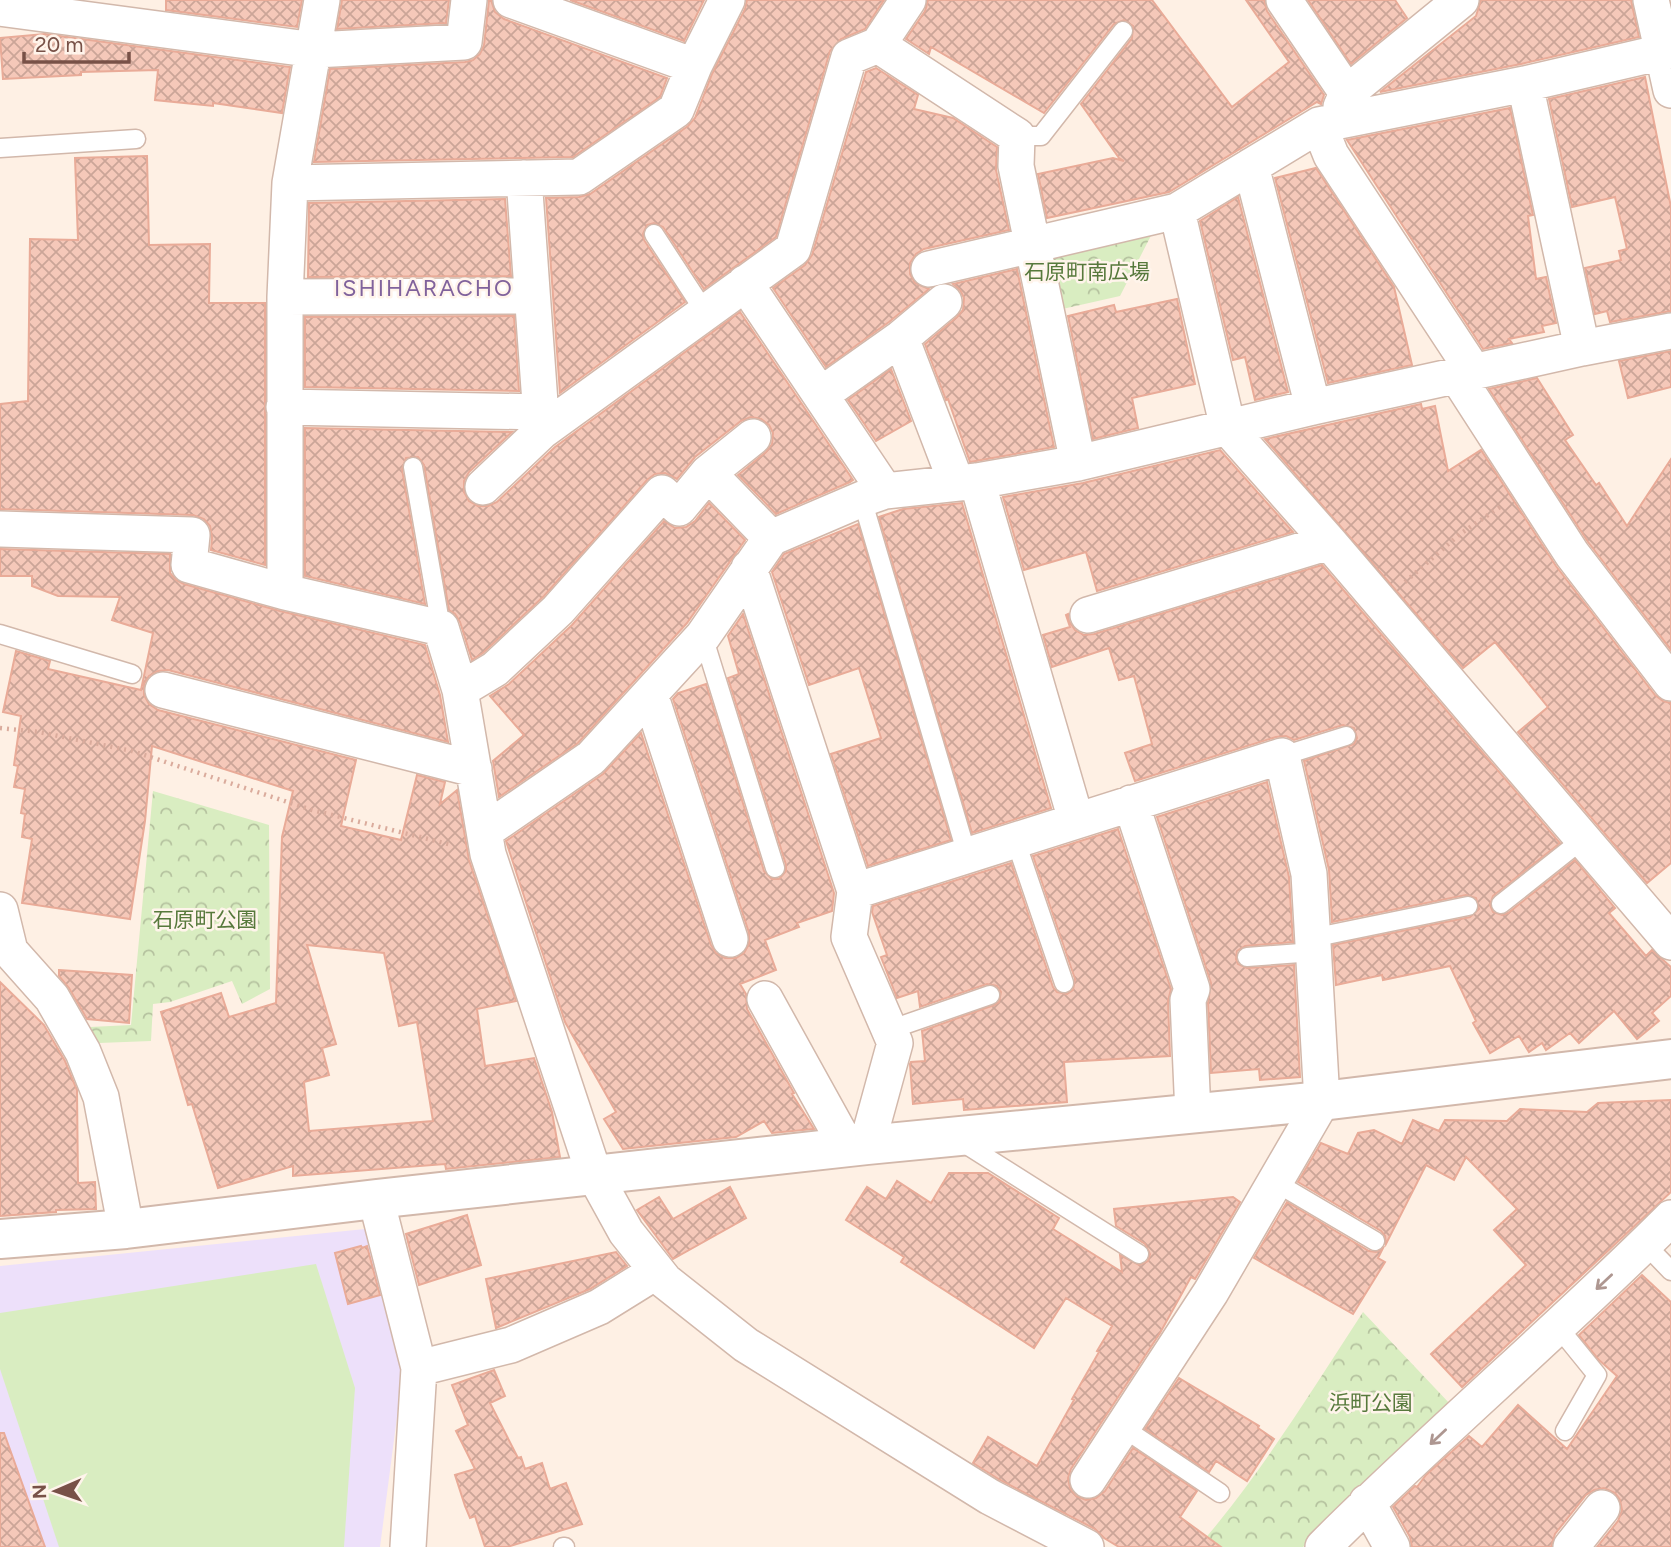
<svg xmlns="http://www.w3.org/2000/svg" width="1671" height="1547" font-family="Figtree,'Noto Sans JP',sans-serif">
	<defs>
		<pattern id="park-crowns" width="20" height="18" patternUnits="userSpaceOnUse" patternTransform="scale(1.75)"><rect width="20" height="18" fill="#d9edc1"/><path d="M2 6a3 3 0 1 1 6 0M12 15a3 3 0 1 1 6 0" fill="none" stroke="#b5c29f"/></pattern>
		<pattern id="building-cross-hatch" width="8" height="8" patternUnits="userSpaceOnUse" patternTransform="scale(1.75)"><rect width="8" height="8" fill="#f5c8b9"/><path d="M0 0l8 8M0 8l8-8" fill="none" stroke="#cba598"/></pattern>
	</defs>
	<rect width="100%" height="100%" fill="#fef0e4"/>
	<!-- education -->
	<path fill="#ede0fa" d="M 365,1229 L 376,1254 L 403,1371 L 380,1547 L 0,1547 L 0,1266 Z"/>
	<!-- park -->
	<path fill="url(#park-crowns)" d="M 1158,222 L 1120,296 L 1058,310 L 1048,264 L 1055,248 Z
		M 153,791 L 269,825 L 270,989 L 242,1004 L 232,981 L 170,1002 L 153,1004 L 151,1041 L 99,1043 L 90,1027 L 131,1025 Z
		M 1363,1312 L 1451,1405 L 1303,1547 L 1198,1547 C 1261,1474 1310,1393 1363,1312 Z"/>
	<!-- pitch -->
	<path fill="#d9edc1" d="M 316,1264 L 355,1388 L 344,1547 L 59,1547 L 0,1369 L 0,1313 Z"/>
	<!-- building -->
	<path fill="url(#building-cross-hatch)" stroke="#e9ab98" stroke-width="2" fill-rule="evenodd" d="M 166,0 L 302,0 L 297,27 L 166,10 Z
		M 342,0 L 449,0 L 446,23 L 337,29 Z
		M 489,0 L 491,0 L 495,12 L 504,19 L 667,78 L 660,97 L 573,157 L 314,162 L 330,69 L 465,62 L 473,60 L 480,54 L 484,45 Z
		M 570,0 L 704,0 L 684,41 Z
		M 747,0 L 884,0 L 865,29 L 841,39 L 830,51 L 776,237 L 704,289 L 663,227 L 654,223 L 647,225 L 643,234 L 644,240 L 685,302 L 560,393 L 546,198 L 579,197 L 590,194 L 688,126 L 695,118 L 712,74 L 745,9 Z
		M 928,0 L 1152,0 L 1232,107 L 1289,62 L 1246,0 L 1264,0 L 1267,11 L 1324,95 L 1321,104 L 1317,102 L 1169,192 L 1047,218 L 1038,174 L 1113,158 L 1124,161 L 1119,158 L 1081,104 L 1132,38 L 1133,26 L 1124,20 L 1114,24 L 1044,113 L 931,47 L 929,54 L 906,39 L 925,11 Z
		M 1308,0 L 1395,0 L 1407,18 L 1351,64 Z
		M 1481,0 L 1631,0 L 1639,37 L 1521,64 L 1380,92 L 1476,16 Z
		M 45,34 L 290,67 L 282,113 L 213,103 L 213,106 L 155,100 L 158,70 L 81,72 L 81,75 L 3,79 L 0,38 Z
		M 876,68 L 918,95 L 914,109 L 953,118 L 997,147 L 996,170 L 1009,230 L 924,249 L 916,254 L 910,263 L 910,274 L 915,283 L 929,289 L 889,322 L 826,367 L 773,288 L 805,265 L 812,255 L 866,72 Z
		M 1645,77 L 1671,207 L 1671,311 L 1610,322 L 1607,311 L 1595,314 L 1585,268 L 1621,260 L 1619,251 L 1627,249 L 1615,197 L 1572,207 L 1549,99 Z
		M 1510,108 L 1533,215 L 1528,216 L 1536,279 L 1546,277 L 1556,323 L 1542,326 L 1544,332 L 1509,339 L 1512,343 L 1483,349 L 1347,140 Z
		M 147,156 L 149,245 L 210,244 L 209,303 L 265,303 L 265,565 L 211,550 L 212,537 L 210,526 L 204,519 L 193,515 L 0,509 L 0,404 L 28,401 L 30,239 L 78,240 L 75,158 Z
		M 1316,168 L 1394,287 L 1412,365 L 1328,383 L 1275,178 Z
		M 1238,197 L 1288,392 L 1255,400 L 1245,357 L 1233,360 L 1200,221 Z
		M 505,199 L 511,276 L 308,277 L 309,203 Z
		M 1017,269 L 1054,447 L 970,462 L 948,399 L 946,400 L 925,344 L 957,317 L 963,310 L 964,298 L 960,290 L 953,284 Z
		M 1177,299 L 1195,384 L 1132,398 L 1138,428 L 1093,439 L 1068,316 L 1114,305 L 1116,312 Z
		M 740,312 L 853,480 L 850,482 L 776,514 L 738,475 L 766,452 L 772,444 L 773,433 L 769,425 L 761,419 L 751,417 L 741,421 L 695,457 L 677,479 L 665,473 L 655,474 L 647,480 L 544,596 L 483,653 L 472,660 L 460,622 L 455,614 L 449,610 L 424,465 L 418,457 L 406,458 L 402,469 L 425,604 L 305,576 L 305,428 L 512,432 L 469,472 L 464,481 L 464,492 L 469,501 L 478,506 L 488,506 L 497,502 L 555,447 Z
		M 514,316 L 519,391 L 305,387 L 305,317 Z
		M 1671,351 L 1671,387 L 1628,398 L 1619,361 Z
		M 891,369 L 911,421 L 876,441 L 848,400 Z
		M 1537,378 L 1573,435 L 1565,440 L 1596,485 L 1599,483 L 1627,526 L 1671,459 L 1671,650 L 1588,542 L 1489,389 Z
		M 1421,404 L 1422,409 L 1435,406 L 1448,471 L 1481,450 L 1556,566 L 1655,695 L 1663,701 L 1671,703 L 1671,863 L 1647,883 L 1518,732 L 1548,707 L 1495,642 L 1463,668 L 1265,439 Z
		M 1220,450 L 1293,532 L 1097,591 L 1086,552 L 1024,570 L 1003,497 L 1083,483 Z
		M 709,503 L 745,540 L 687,623 L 578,743 L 499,797 L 493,761 L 524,735 L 490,696 L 509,684 L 572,625 L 664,521 L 675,528 L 686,527 L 695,521 Z
		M 962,503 L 1051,808 L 972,833 L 879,517 L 903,509 Z
		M 858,524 L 951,840 L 868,866 L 831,754 L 881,738 L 859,668 L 809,685 L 772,572 L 784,554 Z
		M 0,549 L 170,554 L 170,573 L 176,580 L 184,584 L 280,611 L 425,645 L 440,695 L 448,742 L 168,670 L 158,671 L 149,676 L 144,684 L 144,695 L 149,704 L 158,710 L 356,760 L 341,826 L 401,840 L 417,775 L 445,782 L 440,804 L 457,790 L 469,860 L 516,1001 L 477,1009 L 485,1066 L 534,1058 L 552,1112 L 560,1157 L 446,1169 L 445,1164 L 293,1176 L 293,1166 L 218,1188 L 192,1104 L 188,1105 L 161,1012 L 221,993 L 229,1017 L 276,1003 L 282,837 L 293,791 L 152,746 L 145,821 L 130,919 L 22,903 L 32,839 L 22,837 L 25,814 L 21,813 L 25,789 L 14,787 L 18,766 L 14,765 L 21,716 L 3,712 L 16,651 L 50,661 L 48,669 L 141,690 L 153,633 L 112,620 L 120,597 L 58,596 L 32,586 L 32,576 L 0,576 ZM 307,945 L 384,953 L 399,1026 L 417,1022 L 433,1121 L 309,1131 L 304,1082 L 329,1075 L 322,1048 L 336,1044 Z
		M 1322,565 L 1560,843 L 1493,896 L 1490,905 L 1493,912 L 1502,915 L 1508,913 L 1575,860 L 1615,908 L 1609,913 L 1646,956 L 1652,950 L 1671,967 L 1671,996 L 1652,1013 L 1659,1021 L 1637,1039 L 1614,1011 L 1579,1043 L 1570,1033 L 1546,1050 L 1542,1043 L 1529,1052 L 1519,1036 L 1490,1053 L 1473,1023 L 1476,1021 L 1450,966 L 1383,980 L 1382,975 L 1336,985 L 1333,945 L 1470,917 L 1479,909 L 1476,898 L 1466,895 L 1332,922 L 1329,870 L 1304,761 L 1354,744 L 1357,738 L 1354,728 L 1343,725 L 1294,740 L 1286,736 L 1276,737 L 1135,781 L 1125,753 L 1152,744 L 1134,676 L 1119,680 L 1109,648 L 1052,667 L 1043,635 L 1070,627 L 1066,615 L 1068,614 L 1069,621 L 1075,630 L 1084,635 L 1094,634 Z
		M 743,614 L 834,893 L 832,911 L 797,923 L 799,927 L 765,940 L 776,970 L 740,984 L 746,994 L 747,1009 L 794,1093 L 792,1094 L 814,1129 L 772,1133 L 764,1121 L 736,1137 L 623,1149 L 604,1119 L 616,1112 L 565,1022 L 506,841 L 603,774 L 641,733 L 711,945 L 716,953 L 725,958 L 736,958 L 744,953 L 749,944 L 749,933 L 673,699 L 678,693 L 706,684 L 764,871 L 772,879 L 779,879 L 786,871 L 786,865 L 728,678 L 739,674 L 728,636 Z
		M 1267,782 L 1289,877 L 1293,942 L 1245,946 L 1237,951 L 1236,959 L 1238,964 L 1247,968 L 1294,965 L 1300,1077 L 1260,1080 L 1259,1069 L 1211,1073 L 1208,1003 L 1211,983 L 1157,817 Z
		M 1118,829 L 1171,989 L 1168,1001 L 1170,1056 L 1064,1062 L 1067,1102 L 964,1110 L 963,1099 L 913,1104 L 910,1064 L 911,1062 L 925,1061 L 922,1031 L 994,1005 L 999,1002 L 1001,992 L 997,986 L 987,984 L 920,1007 L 918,991 L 897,998 L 881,957 L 887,955 L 872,912 L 873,906 L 1011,863 L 1053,987 L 1057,992 L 1067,994 L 1073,990 L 1075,979 L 1033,856 Z
		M 59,970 L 132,975 L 129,1023 L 87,1019 L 69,988 L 59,976 Z
		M 0,982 L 44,1025 L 65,1061 L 77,1090 L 78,1183 L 95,1182 L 96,1209 L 56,1210 L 56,1212 L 0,1216 Z
		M 1671,1100 L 1671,1192 L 1462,1387 L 1431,1354 L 1526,1265 L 1494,1230 L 1517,1209 L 1466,1157 L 1454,1180 L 1426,1165 L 1386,1244 L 1385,1236 L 1381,1231 L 1298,1182 L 1321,1143 L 1348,1154 L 1358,1133 L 1374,1130 L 1402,1144 L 1413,1120 L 1439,1131 L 1445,1120 L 1507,1121 L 1520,1109 L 1587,1112 L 1598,1103 Z
		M 949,1173 L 988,1173 L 1059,1218 L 1053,1229 L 1122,1272 L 1120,1255 L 1139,1265 L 1148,1261 L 1150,1254 L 1145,1244 L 1116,1226 L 1114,1209 L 1233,1197 L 1240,1202 L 1195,1279 L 1191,1277 L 1160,1333 L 1071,1469 L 1068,1478 L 1070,1488 L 1076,1496 L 1086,1500 L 1096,1498 L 1105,1491 L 1133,1448 L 1197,1491 L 1180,1517 L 1221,1547 L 1119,1547 L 1104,1538 L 1095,1529 L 1000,1480 L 973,1463 L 988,1437 L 1037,1466 L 1074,1400 L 1072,1399 L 1099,1352 L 1097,1351 L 1112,1326 L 1066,1298 L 1034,1348 L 901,1262 L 904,1257 L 846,1220 L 867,1187 L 886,1199 L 897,1181 L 931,1203 Z
		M 730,1187 L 746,1218 L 673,1259 L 637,1210 L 659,1197 L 673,1219 Z
		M 1287,1202 L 1369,1251 L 1376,1252 L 1383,1248 L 1378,1258 L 1385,1262 L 1353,1314 L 1254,1258 Z
		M 467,1215 L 481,1265 L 419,1285 L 406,1234 Z
		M 361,1246 L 362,1248 L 367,1246 L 380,1295 L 348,1304 L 335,1253 Z
		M 616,1252 L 627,1266 L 590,1289 L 496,1328 L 486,1279 Z
		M 1642,1275 L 1671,1302 L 1671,1547 L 1597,1547 L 1618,1521 L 1622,1510 L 1620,1500 L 1615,1493 L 1604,1488 L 1594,1490 L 1586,1495 L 1555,1534 L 1551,1547 L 1412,1547 L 1410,1537 L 1393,1507 L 1415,1486 L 1417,1487 L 1426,1475 L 1469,1436 L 1482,1447 L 1518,1405 L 1567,1449 L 1617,1376 L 1599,1360 L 1579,1335 Z
		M 494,1370 L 505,1396 L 490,1403 L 518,1458 L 521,1457 L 525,1469 L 542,1463 L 550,1489 L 566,1483 L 582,1524 L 507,1547 L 485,1547 L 475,1516 L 470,1518 L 465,1506 L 455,1475 L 475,1469 L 456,1431 L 468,1425 L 452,1385 Z
		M 1179,1378 L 1259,1426 L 1258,1428 L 1274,1439 L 1247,1481 L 1216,1461 L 1209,1472 L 1145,1429 Z
		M 0,1433 L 4,1433 L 45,1547 L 0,1547 Z"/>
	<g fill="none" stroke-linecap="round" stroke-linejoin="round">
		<defs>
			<path id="service" d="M 1017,136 L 1041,136 L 1123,31
				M 0,148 L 136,139
				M 654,234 L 705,312
				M 413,467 L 441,628
				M 862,499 L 967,855
				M 0,634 L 132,674
				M 703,636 L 775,868
				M 1282,756 L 1346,736
				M 1015,839 L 1064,983
				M 1501,904 L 1583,839
				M 1312,938 L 1468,906
				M 1247,957 L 1314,952
				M 889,1030 L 990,995
				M 962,1142 L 1139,1254
				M 1275,1182 L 1375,1241
				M 1645,1244 L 1671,1271
				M 1558,1327 L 1597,1375 L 1565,1431
				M 1122,1427 L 1220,1493
				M 563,1547 L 565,1547"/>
			<path id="minor" d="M 322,0 L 290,183 L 285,297 L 285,592 L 441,628 L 460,690 L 488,854 L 594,1174 L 626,1232 L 665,1281 L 746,1345 L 990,1497 L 1086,1547
				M 511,0 L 694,66 L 727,0
				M 1284,0 L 1347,93
				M 1651,0 L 1671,90
				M 0,8 L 315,50 L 464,42 L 469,0
				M 878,45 L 1017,136 L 1016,166 L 1078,463
				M 1525,84 L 1582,348
				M 1340,121 L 1341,107 L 1347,93 L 1461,0
				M 1319,125 L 1331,155 L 1474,372
				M 1251,166 L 1313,407
				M 524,178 L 542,431
				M 290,183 L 579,177 L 676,110 L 694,66
				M 1177,211 L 1228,428 L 1329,542 L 1671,942
				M 929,269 L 1177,211 L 1319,125 L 1525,84 L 1671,50
				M 745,283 L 885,491
				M 285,297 L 532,296
				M 901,338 L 956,482
				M 1457,376 L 1572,554 L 1671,683
				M 822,394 L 901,338 L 944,302
				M 284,407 L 541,412
				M 708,473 L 771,538
				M 977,481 L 1076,820
				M 483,487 L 542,431 L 793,249 L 849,57 L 878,45 L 908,0
				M 0,529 L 192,535 L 189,565 L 285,592
				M 749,568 L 855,891 L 849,937 L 895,1043 L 867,1145
				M 1088,615 L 1329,542
				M 163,690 L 474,769
				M 460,690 L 495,669 L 558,610 L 662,493 L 679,508 L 708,473 L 753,437
				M 650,694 L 730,939
				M 1131,803 L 1192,989 L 1188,1000 L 1193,1114
				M 485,831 L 591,758 L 703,636 L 771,538 L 862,499 L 885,491 L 977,481 L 1078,463 L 1313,407 L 1582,348 L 1671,331
				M 855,891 L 1282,756 L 1309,874 L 1322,1101 L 1211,1292 L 1088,1480
				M 0,910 L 10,951 L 52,998 L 83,1052 L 101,1097 L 126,1229
				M 765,999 L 847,1147
				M 376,1199 L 419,1368 L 408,1547
				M 419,1368 L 511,1345 L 599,1307 L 657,1271
				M 1367,1502 L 1392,1547
				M 1323,1547 C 1436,1434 1558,1331 1671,1218
				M 1571,1547 L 1602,1508"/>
			<path id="tertiary" d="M 0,1239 L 126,1229 L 376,1199 L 867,1145 L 1322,1101 L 1671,1059"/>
		</defs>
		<!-- service casing -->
		<use href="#service" stroke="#d2b8ab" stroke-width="21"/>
		<!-- minor casing -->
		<use href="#minor" stroke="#d2b8ab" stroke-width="38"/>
		<!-- tertiary casing -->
		<use href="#tertiary" stroke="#d2b8ab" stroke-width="42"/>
		<!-- path -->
		<path stroke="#daab9c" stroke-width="4.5" stroke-dasharray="2 5" stroke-linecap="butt" d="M 1405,582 L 1460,534 L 1500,507
			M 0,728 L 39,732 L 132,751 L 312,810 L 452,845"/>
		<!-- service -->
		<use href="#service" stroke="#fff" stroke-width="18"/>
		<!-- minor -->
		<use href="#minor" stroke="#fff" stroke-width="35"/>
		<!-- tertiary -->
		<use href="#tertiary" stroke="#fff" stroke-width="38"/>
	</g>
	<!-- one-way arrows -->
	<defs><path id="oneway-shaft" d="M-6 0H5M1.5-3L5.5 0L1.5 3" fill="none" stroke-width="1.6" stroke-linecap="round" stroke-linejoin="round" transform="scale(1.75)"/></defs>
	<g stroke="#ae9791">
		<use href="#oneway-shaft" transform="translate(1604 1282) rotate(137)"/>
		<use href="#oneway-shaft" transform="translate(1438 1437) rotate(137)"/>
	</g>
	<g text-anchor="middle" stroke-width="5" stroke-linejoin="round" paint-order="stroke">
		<!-- park labels -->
		<g font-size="21" fill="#57793c" stroke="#fff4eb">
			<text x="1087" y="279">石原町南広場</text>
			<text x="205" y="927">石原町公園</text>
			<text x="1371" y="1410">浜町公園</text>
		</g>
		<!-- neighbourhood labels -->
		<g font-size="23" letter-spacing="2" fill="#80629c" stroke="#fff4eb">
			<text x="424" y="296">ISHIHARACHO</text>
		</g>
	</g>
	<!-- north arrow -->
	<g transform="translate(56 1491) rotate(268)" stroke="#fff4eb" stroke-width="5" paint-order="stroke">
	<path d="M0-5L12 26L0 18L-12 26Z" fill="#785147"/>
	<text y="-10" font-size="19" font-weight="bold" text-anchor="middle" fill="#785147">N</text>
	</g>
	<!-- scale -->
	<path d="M24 52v10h105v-10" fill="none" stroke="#785147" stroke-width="3.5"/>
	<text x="35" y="52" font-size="21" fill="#785147" stroke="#fff4eb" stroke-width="5" paint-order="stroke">20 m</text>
</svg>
